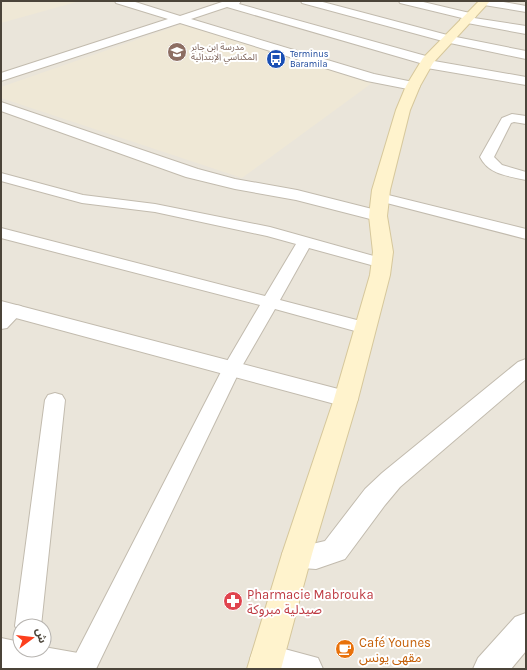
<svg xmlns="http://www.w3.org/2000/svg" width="527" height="670" font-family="Karla,'Noto Sans Arabic',sans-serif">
	<rect width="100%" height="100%" fill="#f6f3ec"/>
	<!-- residential -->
	<path fill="#eae5da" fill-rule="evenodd" d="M 1,1 L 526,1 L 526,669 L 1,669 ZM 20,626 L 44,626 L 44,650 L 20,650 Z"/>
	<!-- education -->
	<path fill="#efe8d6" d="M 1,1 L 80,1 L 1,23 Z
		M 182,24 L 372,83 L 242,178 L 1,98 L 1,87 Z"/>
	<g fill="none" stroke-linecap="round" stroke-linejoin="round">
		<defs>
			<path id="lane" d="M 512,114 L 526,116 L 526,124 L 514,122 L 511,123 L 494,157 L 502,165 L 526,172 L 526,180 C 509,176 489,175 480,157 L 502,118 Z
				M 1,173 L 83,195 L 155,204 L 270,227 L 388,260 L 390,263 L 388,266 L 382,268 L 309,248 L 280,300 L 372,324 L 375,328 L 372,332 L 366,334 L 275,309 L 241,368 L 96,669 L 68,669 L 223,368 L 260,305 L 1,238 L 1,228 L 265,296 L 296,244 L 267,236 L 155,212 L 82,203 L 1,181 Z
				M 380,193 L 526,229 L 526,239 L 375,200 L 373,197 L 375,194 Z
				M 15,305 L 21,306 L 24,310 L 7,328 L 1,329 L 1,314 L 9,306 Z
				M 55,393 L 62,395 L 65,400 L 41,626 L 20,626 L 20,635 L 15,626 L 45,400 L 48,395 Z"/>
			<path id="street" d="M 115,1 L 132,1 L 180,16 L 225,1 L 241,1 L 239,4 L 433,58 L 434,61 L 526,77 L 526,85 L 421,67 L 420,63 L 227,7 L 191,19 L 374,74 L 418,83 L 420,86 L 418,89 L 413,90 L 367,81 L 180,23 L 1,81 L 1,73 L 168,19 L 116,3 Z
				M 301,1 L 319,1 L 451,36 L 526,51 L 526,59 L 450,43 L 302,3 Z
				M 399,1 L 419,1 L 474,14 L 476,16 L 474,18 L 526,26 L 526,34 L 462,22 L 460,20 L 462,18 L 400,3 Z
				M 479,1 L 498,1 L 526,6 L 526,12 L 484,5 L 480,4 Z
				M 1,102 L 198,169 L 235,179 L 297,190 L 384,212 L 387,216 L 384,220 L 378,221 L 296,200 L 235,189 L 186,177 L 1,111 Z
				M 1,301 L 346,391 L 355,393 L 358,399 L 355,405 L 346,407 L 1,314 Z
				M 526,359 L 526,379 L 400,487 L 385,505 L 345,559 L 316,569 L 302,568 L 287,563 L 282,554 L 287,545 L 297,542 L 312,544 L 325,541 L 365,489 L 382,473 L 518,362 Z
				M 526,613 L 526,651 L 511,669 L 473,669 L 478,658 L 515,617 Z
				M 1,638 L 20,642 L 20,650 L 44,650 L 44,647 L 78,653 L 90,658 L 95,669 L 1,668 Z
				M 266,644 L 318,658 L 323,669 L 254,669 L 250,659 L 254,648 Z"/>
			<path id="secondary" d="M 479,1 L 490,1 L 433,63 L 420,86 L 410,110 L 390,190 L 387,216 L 393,252 L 390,275 L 358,399 L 312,554 L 281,669 L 247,669 L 282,554 L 334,399 L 370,275 L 373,252 L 369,216 L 372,190 L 396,110 L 406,86 L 423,58 Z"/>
		</defs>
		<!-- lane casing -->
		<use href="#lane" stroke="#c2bbae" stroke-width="2"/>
		<!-- street casing -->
		<use href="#street" stroke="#c2bbae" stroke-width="2"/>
		<!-- secondary casing -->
		<use href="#secondary" stroke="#d6c79b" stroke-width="2"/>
		<!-- lane -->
		<use href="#lane" fill="#fff" fill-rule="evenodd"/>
		<!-- street -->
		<use href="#street" fill="#fff" fill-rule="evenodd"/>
		<!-- secondary -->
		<use href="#secondary" fill="#fff3cd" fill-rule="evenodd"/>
	</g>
	<!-- icons -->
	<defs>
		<symbol id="school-disc" viewBox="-11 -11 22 22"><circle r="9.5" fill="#8d6e63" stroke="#fff"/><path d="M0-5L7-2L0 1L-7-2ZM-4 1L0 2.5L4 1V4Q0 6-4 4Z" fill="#fff"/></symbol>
		<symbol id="bus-disc" viewBox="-11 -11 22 22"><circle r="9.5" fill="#1a4fb4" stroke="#fff"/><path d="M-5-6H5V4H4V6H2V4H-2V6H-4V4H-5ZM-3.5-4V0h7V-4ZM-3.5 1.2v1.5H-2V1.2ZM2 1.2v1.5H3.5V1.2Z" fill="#fff"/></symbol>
		<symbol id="pharmacy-disc" viewBox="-11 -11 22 22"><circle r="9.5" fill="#e0444e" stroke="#fff"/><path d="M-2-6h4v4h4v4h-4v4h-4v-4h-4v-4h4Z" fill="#fff"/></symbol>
		<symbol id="cafe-disc" viewBox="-11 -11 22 22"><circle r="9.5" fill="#e8710a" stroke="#fff"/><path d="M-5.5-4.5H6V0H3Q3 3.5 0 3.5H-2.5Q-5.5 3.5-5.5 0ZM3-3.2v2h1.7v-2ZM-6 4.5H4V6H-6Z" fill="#fff"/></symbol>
	</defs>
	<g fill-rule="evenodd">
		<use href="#school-disc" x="166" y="41" width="22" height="22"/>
		<use href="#bus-disc" x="265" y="48" width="22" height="22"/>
		<use href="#pharmacy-disc" x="222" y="590" width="22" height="22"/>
		<use href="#cafe-disc" x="334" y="638" width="22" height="22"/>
	</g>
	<g text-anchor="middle" stroke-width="4" stroke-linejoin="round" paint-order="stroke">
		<!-- far-education labels -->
		<g font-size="9" fill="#785e54" stroke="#fff" text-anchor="start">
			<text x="191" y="50">مدرسة ابن جابر<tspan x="191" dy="10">المكناسي الإبتدائية</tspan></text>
		</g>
		<!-- far-transit labels -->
		<g font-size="9" fill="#164399" stroke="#fff" text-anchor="start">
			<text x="290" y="57">Terminus<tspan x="290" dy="10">Baramila</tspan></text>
		</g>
		<!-- near-health labels -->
		<g font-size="13" fill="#be3a42" stroke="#fff" text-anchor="start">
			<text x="247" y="599">Pharmacie Mabrouka<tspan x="247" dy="15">صيدلية مبروكة</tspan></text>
		</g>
		<!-- near-food labels -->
		<g font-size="13" fill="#c56008" stroke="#fff" text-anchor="start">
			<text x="359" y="647">Café Younes<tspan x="359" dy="15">مقهى يونس</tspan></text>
		</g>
	</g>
	<!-- border -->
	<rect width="527" height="670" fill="none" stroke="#4b4439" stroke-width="4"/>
	<!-- north arrow -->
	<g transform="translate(32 638) rotate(75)"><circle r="19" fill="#ffffff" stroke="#b7b4b0"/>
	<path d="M0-3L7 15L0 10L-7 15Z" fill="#fc3f1d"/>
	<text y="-6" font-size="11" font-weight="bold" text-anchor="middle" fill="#4b4439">ش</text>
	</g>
</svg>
